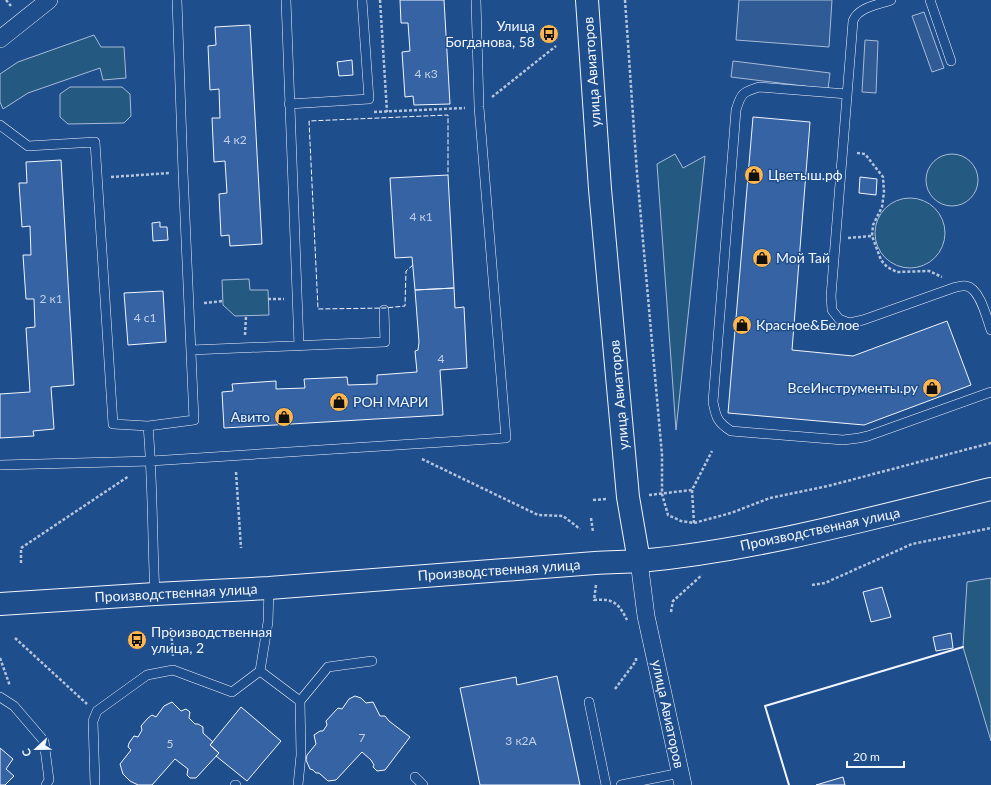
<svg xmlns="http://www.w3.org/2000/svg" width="991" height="785" font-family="Lato,sans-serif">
	<rect width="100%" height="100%" fill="#1f4e8c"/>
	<!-- green -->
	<path fill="#245a82" stroke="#a8bbd7" d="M 94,35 L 101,47 L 124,47 L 126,78 L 103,80 L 100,68 L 28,93 L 3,109 L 0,102 L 0,74 L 18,62 Z
		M 70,87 L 122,87 L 130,94 L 131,116 L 124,123 L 68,124 L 60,117 L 60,94 Z
		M926 180a26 26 0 1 1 52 0a26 26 0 1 1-52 0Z
		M 675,154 L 683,168 L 705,156 L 676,430 L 657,164 Z
		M875 233a35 35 0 1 1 70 0a35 35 0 1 1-70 0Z
		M 249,279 L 250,290 L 268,290 L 269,315 L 235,316 L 223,305 L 222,280 Z
		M 991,578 L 991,741 L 963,647 L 967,582 Z"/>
	<!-- parking -->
	<path fill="#305b95" stroke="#a8bbd7" d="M 739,0 L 832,0 L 829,47 L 736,40 Z
		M 924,12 L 944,68 L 932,72 L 912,16 Z
		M 865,40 L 878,41 L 876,93 L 862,92 Z
		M 733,61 L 830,73 L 828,89 L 731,77 Z"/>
	<!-- building -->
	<path fill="#3563a3" stroke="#f2f6ff" d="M 400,0 L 444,0 L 450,104 L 414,105 L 413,96 L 405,97 L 402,52 L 410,51 L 408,23 L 401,23 Z
		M 250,25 L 262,244 L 230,246 L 229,235 L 221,236 L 219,194 L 227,193 L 225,161 L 214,162 L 212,118 L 220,118 L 219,89 L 210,90 L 208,46 L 216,45 L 215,27 Z
		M 352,60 L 353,75 L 339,76 L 337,62 Z
		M 753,117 L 810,122 L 792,350 L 853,356 L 947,321 L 971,385 L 864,425 L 728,413 Z
		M 61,160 L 74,385 L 51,387 L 54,429 L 33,431 L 34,436 L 0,438 L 0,394 L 30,392 L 26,328 L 35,327 L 34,299 L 26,299 L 23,255 L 31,255 L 30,226 L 22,227 L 19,183 L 27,183 L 26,162 Z
		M 448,175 L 454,288 L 415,290 L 412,257 L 395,258 L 390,178 Z
		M 860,177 L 877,179 L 876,195 L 859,193 Z
		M 160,222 L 160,227 L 167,227 L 168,240 L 153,241 L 152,223 Z
		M 454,288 L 455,308 L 464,307 L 467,368 L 440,370 L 443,415 L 224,428 L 222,392 L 233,391 L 232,384 L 276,381 L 276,389 L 305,388 L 304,379 L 347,377 L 348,385 L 377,384 L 377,375 L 417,372 L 415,351 L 418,350 L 419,342 L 415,290 Z
		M 163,291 L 166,342 L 128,345 L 124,293 Z
		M 882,587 L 891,617 L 871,622 L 863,592 Z
		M 951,633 L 953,648 L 936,651 L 933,637 Z
		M 557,676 L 580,785 L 480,785 L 460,688 L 516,677 L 517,685 Z
		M 355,696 L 361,698 L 366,703 L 373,702 L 380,716 L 385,716 L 389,721 L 410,737 L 385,770 L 377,771 L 373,767 L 374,765 L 371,760 L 362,752 L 336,780 L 328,781 L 319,773 L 316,773 L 313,770 L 310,769 L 306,760 L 307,755 L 316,744 L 314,735 L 320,731 L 323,731 L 327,725 L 326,721 L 338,708 L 342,709 L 349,699 Z
		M 172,702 L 181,711 L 186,709 L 190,712 L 189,718 L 195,724 L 198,724 L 203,727 L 203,733 L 213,742 L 210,745 L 219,753 L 196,778 L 190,778 L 187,775 L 188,769 L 175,759 L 152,785 L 138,785 L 130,781 L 123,774 L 120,764 L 131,750 L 128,747 L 129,743 L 134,736 L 138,737 L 142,730 L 141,726 L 148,718 L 152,715 L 156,717 L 164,706 Z
		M 241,707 L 281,741 L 247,781 L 216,756 L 219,753 L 210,745 Z
		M 0,748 L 13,759 L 6,769 L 14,776 L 5,785 L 0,785 Z
		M 843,777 L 845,785 L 816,785 Z"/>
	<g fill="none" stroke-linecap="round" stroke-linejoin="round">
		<defs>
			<path id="lane" d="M 286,0 L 299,346
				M 891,0 C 878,5 858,7 853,21 L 831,296 L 832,310 L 839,319 L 849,323 L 863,320 L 953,288 C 957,287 963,285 966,286 C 980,288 987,319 991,330
				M 930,0 L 951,61
				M 847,94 L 759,87 C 743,92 741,93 736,110 L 713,402 C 716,417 717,422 731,431 L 843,440 L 859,438 L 868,436 L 991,392
				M 289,104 L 369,99 L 362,0
				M 0,125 L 28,146 L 95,142 L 113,424 L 148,426
				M 191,350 L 385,342 L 384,310
				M 0,465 L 151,461 L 506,438 L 479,107 L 476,0
				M 155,594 C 152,538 153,482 148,426 L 194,420 L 183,172 L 177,0
				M 260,671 L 300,701 L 301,755 L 298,785
				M 0,697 L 14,706 L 44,741 L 49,780 L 46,785
				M 300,701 L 328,667 L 372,661
				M 589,702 L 606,785
				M 415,777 L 423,785
				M 95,785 L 93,721 L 97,711 L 147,675 L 173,670 L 232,692 L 260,671 L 268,622 L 269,588
				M 235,785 L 236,785
				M 621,785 L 680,773"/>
			<path id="street" d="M 0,39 L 49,0
				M 639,561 L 646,616 L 683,785"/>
			<path id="secondary" d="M 587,0 L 600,189 L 628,497 L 639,561
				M 0,604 L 155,594 L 269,588 L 595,563 C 610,562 625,562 640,561 C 759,550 875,517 991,489"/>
		</defs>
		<!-- lane casing -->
		<use href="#lane" stroke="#f2f6ff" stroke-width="10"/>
		<!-- street casing -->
		<use href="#street" stroke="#f2f6ff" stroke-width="18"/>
		<!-- secondary casing -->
		<use href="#secondary" stroke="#f2f6ff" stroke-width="24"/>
		<!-- path -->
		<path stroke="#b3c4dc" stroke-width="2.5" stroke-dasharray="3 2" stroke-linecap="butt" d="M 6,0 L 11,6
			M 380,0 L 387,112
			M 625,0 L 637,173 L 662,455 L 662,494 L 668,515 L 681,521 L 694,523 L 731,513 L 770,498 L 828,486 L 991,443
			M 492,97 L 556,46
			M 374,112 L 465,108
			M 857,153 L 865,154 L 883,177 L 884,192 L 882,207 L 873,225 L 872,236 L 881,260 L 887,267 L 897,272 L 929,271 L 942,277
			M 111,177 L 170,173
			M 848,238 L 872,236
			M 268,299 L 284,299
			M 204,303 L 223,301
			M 245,335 L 246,316
			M 422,459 L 538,515 L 563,516 L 580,529
			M 236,472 L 241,548
			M 649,495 L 692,490
			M 593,500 L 607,499
			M 591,518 L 593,532
			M 694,523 L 692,490 L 712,451
			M 21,563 L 21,548 L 129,476
			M 596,585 L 594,600 C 614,598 619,604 627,620
			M 812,585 L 825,583 L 912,544 L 991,528
			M 671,612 L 673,601 L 702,575
			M 171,628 L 173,656
			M 15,638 L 87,704
			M 0,658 L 10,686
			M 615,689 L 636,661 L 636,658"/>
		<!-- lane -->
		<use href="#lane" stroke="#1f4e8c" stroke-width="9"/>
		<!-- street -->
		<use href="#street" stroke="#1f4e8c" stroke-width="17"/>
		<!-- secondary -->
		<use href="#secondary" stroke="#1f4e8c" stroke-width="22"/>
		<!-- fence -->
		<path stroke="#f2f6ff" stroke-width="1" stroke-dasharray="5 2" stroke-linecap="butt" d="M 413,265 L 406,271 L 405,306 L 385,308 L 318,309 L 309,121 L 448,115 L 448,175"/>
		<!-- wall -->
		<path stroke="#f2f6ff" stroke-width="2" d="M 789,785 L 765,706 L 963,647"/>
	</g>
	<!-- icons -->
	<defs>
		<symbol id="bus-disc" viewBox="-11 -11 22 22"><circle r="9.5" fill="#ffb74d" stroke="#1f4e8c"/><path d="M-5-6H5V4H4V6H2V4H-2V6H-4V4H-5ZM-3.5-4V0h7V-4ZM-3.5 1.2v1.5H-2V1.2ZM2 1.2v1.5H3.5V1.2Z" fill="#111"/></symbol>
		<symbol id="shop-disc" viewBox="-11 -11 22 22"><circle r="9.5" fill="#ffb74d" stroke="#1f4e8c"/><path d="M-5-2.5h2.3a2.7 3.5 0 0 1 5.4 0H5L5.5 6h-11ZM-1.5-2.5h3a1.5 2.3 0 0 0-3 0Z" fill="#111"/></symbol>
	</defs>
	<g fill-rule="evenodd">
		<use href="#bus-disc" x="538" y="23" width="22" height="22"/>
		<use href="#shop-disc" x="743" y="164" width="22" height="22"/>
		<use href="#shop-disc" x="751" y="247" width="22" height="22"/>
		<use href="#shop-disc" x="731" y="314" width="22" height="22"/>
		<use href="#shop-disc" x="921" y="377" width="22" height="22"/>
		<use href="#shop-disc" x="328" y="391" width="22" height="22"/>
		<use href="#shop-disc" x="273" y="406" width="22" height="22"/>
		<use href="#bus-disc" x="126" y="629" width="22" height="22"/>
	</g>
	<g text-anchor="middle" stroke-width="3" stroke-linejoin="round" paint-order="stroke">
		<!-- number labels -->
		<g font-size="12" fill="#c3d1e8">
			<text x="426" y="78">4 к3</text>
			<text x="235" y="144">4 к2</text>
			<text x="421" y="221">4 к1</text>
			<text x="51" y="303">2 к1</text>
			<text x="145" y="322">4 с1</text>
			<text x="441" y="363">4</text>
			<text x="362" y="742">7</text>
			<text x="521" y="745">3 к2А</text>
			<text x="170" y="748">5</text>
		</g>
		<!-- poi labels -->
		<g font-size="14" fill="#f2f6ff" stroke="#1f4e8c" text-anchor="start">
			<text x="535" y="31" text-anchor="end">Улица<tspan x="535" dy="16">Богданова, 58</tspan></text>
			<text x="768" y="180">Цветыш.рф</text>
			<text x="776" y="263">Мой Тай</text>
			<text x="756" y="330">Красное&amp;Белое</text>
			<text x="918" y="393" text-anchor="end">ВсеИнструменты.ру</text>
			<text x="353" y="407">РОН МАРИ</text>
			<text x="270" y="422" text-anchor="end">Авито</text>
			<text x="151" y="637">Производственная<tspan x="151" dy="16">улица, 2</tspan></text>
		</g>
		<!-- street labels -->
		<g font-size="14" fill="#f2f6ff" stroke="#1f4e8c">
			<text transform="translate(592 72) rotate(-94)" y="5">улица Авиаторов</text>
			<text transform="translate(619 395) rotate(-95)" y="5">улица Авиаторов</text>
			<text transform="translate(820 529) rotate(-12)" y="5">Производственная улица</text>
			<text transform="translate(499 570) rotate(-4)" y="5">Производственная улица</text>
			<text transform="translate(176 593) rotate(-3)" y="5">Производственная улица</text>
			<text transform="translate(668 714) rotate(78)" y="5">улица Авиаторов</text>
		</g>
	</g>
	<!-- north arrow -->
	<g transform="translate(36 749) rotate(248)" stroke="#1f4e8c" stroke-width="3" paint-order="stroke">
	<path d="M0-3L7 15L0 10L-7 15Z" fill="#f2f6ff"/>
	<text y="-6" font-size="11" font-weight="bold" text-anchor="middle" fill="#f2f6ff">С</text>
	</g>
	<!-- scale -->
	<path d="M847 761v6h57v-6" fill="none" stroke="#f2f6ff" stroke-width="2"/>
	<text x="853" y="761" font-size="12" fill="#f2f6ff" stroke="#1f4e8c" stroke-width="3" paint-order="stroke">20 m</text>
</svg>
